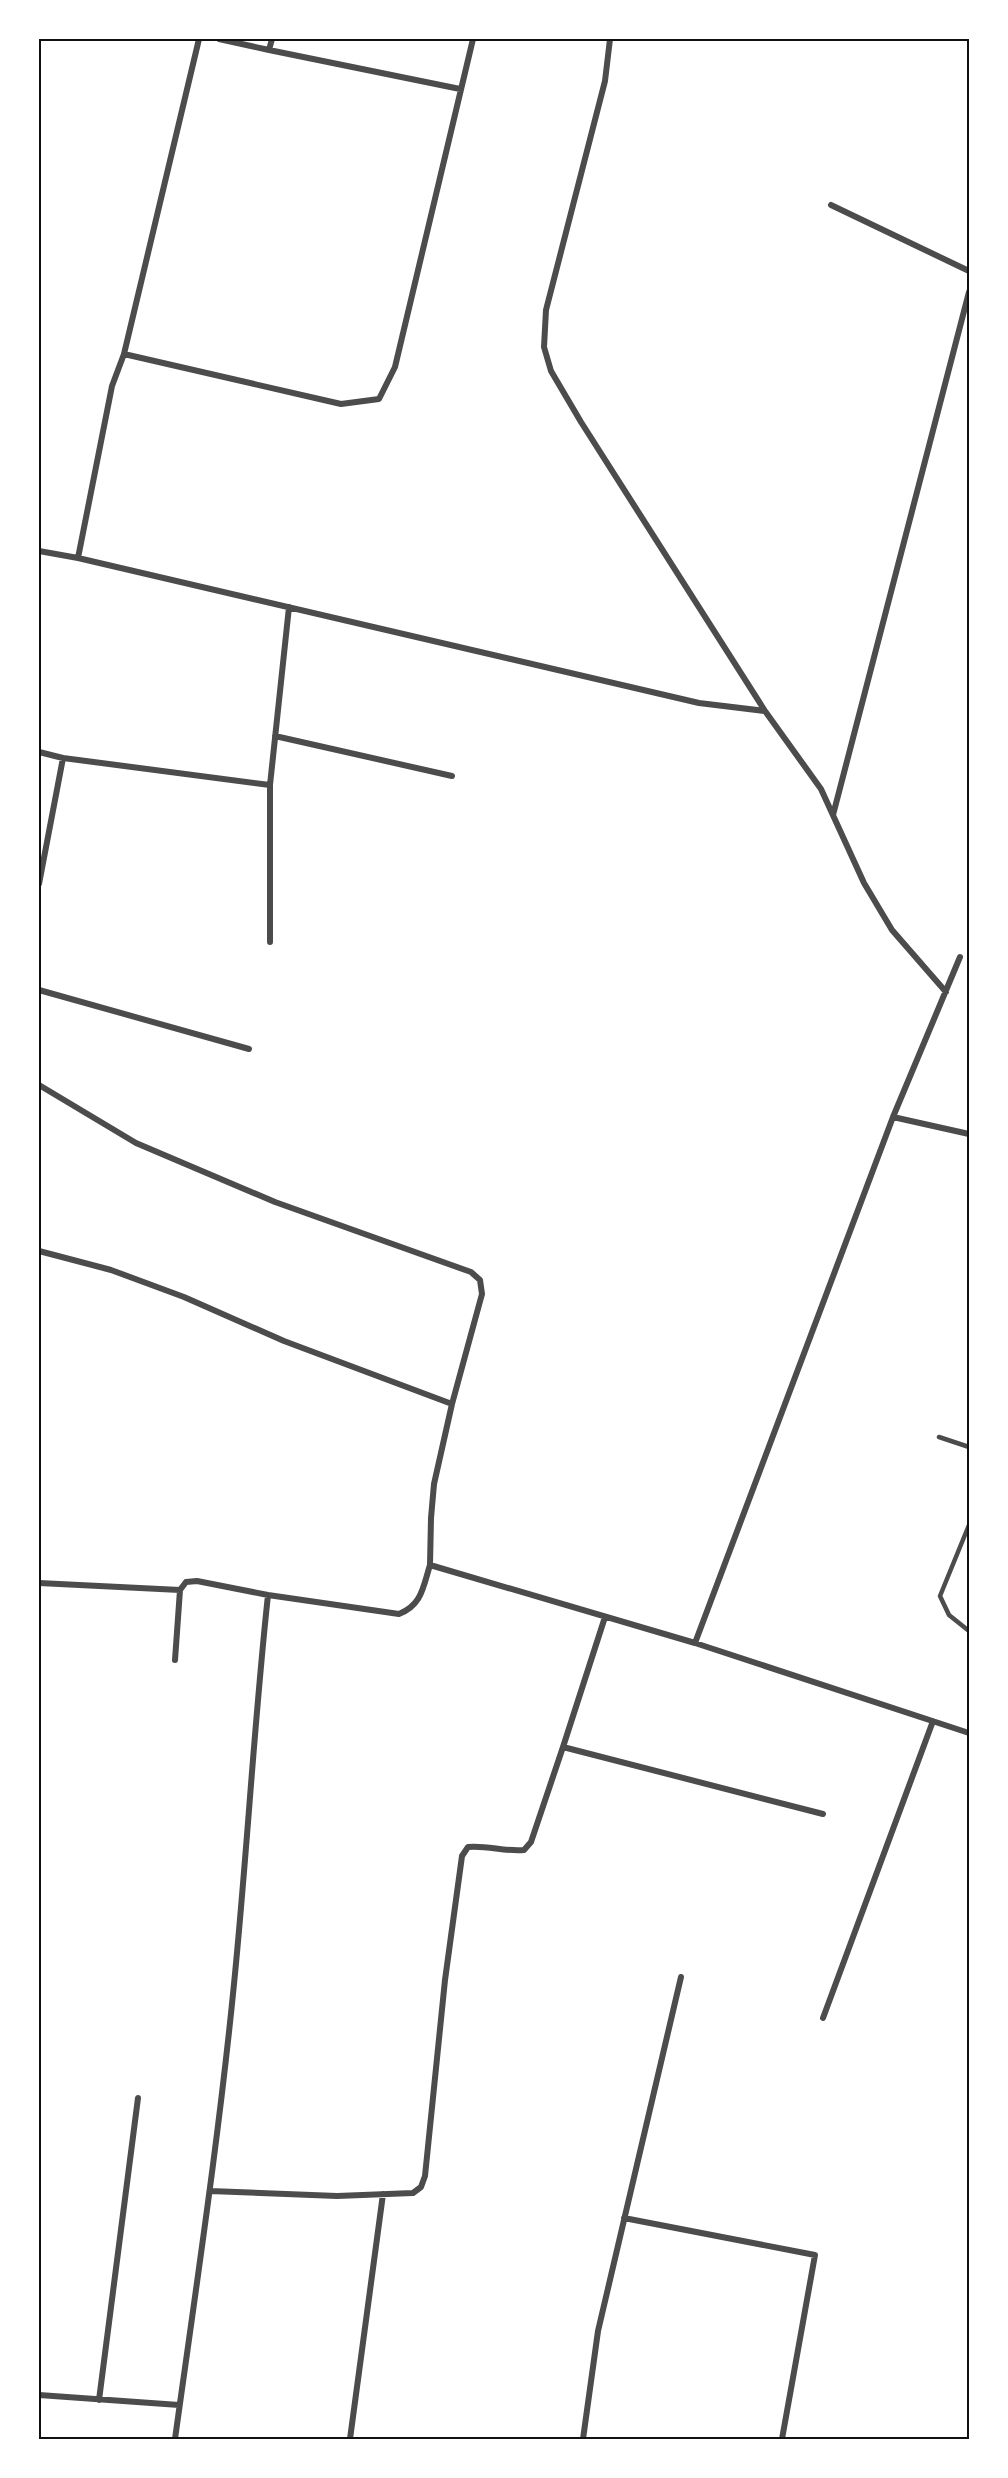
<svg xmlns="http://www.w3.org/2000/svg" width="1008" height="2478" font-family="'Sofia Sans Condensed',sans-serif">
	<rect width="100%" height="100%" fill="#fff"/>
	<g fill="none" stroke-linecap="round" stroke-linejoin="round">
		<!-- service -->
		<path stroke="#4c4c4c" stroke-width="4.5" d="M 939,1437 L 969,1447
			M 969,1525 L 940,1596 L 949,1615 L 969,1631"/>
		<!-- minor -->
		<path stroke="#4c4c4c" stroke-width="6" d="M 199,39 L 124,354 L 112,386 L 78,558 L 699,703 L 765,711 L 821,789 L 864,883 L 892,930 L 946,992
			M 219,39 L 269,50 L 272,39
			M 610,39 L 605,81 L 546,310 L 544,347 L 551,371 L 581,422 L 765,711
			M 269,50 L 460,89
			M 831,205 L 969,271
			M 124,354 L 341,404 L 379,399 L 395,367 L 473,39
			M 39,551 L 78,558
			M 275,736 L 452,776
			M 39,752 L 63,758 L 39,884
			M 63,758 L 270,785 L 270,942
			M 270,785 L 289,607
			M 833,815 L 969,292
			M 39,990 L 249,1049
			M 39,1085 L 136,1143 L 275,1202 L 471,1272 L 480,1280 L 482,1294 L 452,1404
			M 893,1117 L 969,1134
			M 39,1251 L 111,1270 L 184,1297 L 284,1341 L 452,1404 L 434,1484 L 431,1518 L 430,1565 L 695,1643 L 969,1733
			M 39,1583 L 180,1590
			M 605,1617 L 563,1747 L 823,1814
			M 695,1643 L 893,1117 L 960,957
			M 175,1660 L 180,1590 L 186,1582 L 197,1581 L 268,1595 L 399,1614 C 422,1605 423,1587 430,1565
			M 823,2018 L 933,1721
			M 210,2191 L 337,2196 L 413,2193 L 421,2187 L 425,2176 L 445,1980 L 462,1856 L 468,1847 C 487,1845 505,1852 524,1850 L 531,1842 L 563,1747
			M 624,2218 L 815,2255 L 782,2439
			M 39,2395 L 179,2405
			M 99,2400 L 138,2098
			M 175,2439 C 196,2288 219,2136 234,1984 C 247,1854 254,1724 268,1595
			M 350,2439 L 383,2194
			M 583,2439 L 598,2331 L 681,1977"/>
	</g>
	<!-- border -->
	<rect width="1008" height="2478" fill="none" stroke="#ffffff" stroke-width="81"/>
	<rect x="40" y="40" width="928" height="2398" fill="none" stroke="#111" stroke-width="2"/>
</svg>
